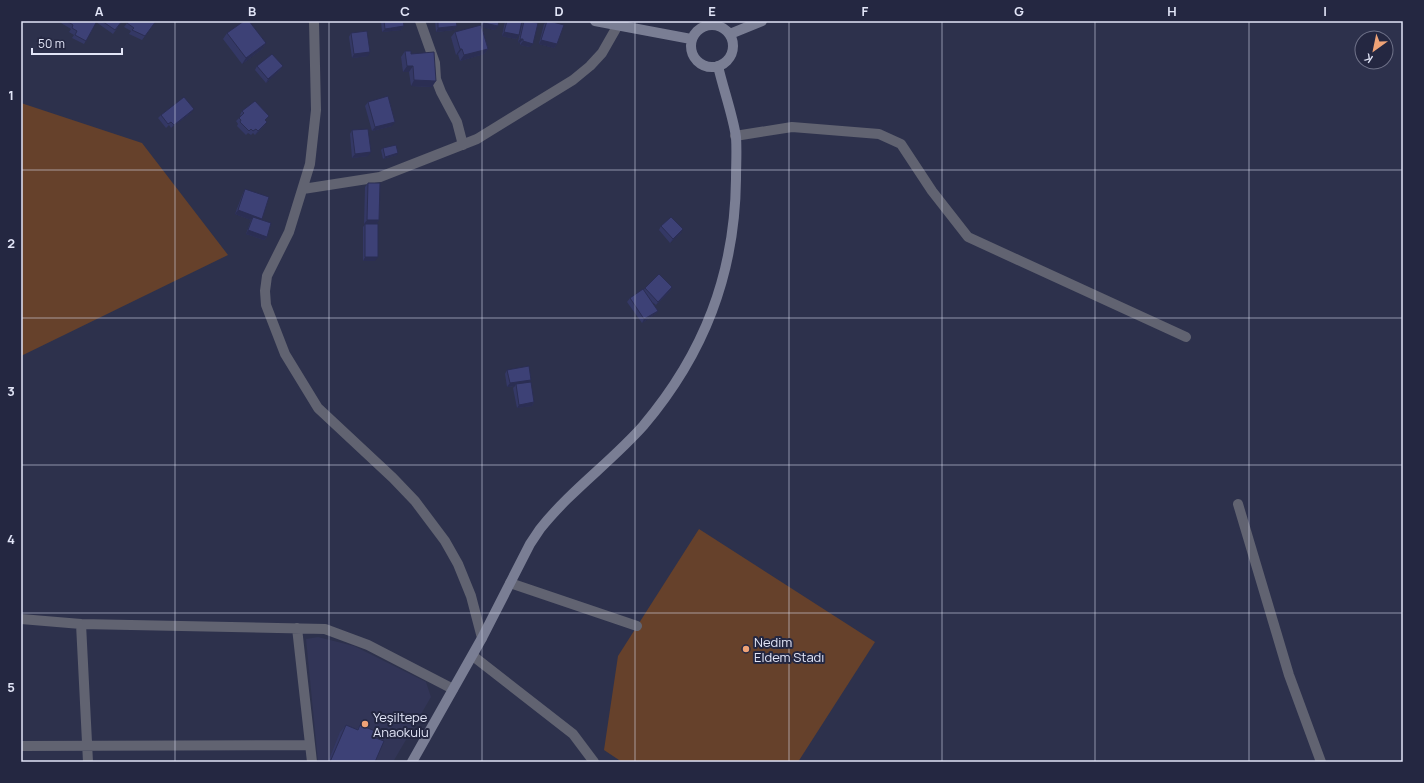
<svg xmlns="http://www.w3.org/2000/svg" width="1424" height="783" font-family="Manrope,sans-serif">
	<rect width="100%" height="100%" fill="#2d314c"/>
	<!-- built -->
	<path fill="#323557" d="M 318,637 L 354,646 L 426,682 L 431,697 L 393,762 L 318,762 L 306,639 Z"/>
	<!-- green -->
	<path fill="#66412b" d="M 21,103 L 142,143 L 228,255 L 21,356 Z
		M 699,529 L 875,642 L 798,762 L 622,762 L 604,750 L 618,656 Z"/>
	<g fill="none" stroke-linecap="round" stroke-linejoin="round">
		<!-- street -->
		<path stroke="#616371" stroke-width="10" d="M 314,21 L 316,110 L 310,164 L 289,232 L 267,276 L 265,291 L 266,305 L 285,354 L 318,408 L 393,478 L 415,501 L 445,541 L 458,564 L 471,596 L 482,638
			M 420,21 L 435,63 L 436,79 L 441,92 L 457,122 L 463,145
			M 735,136 L 792,127 L 879,134 L 901,144 L 932,191 L 968,237 L 1186,337
			M 303,189 L 380,177 L 477,139 L 573,80 L 590,66 L 602,53 L 618,25
			M 1238,504 L 1289,675 L 1321,762
			M 510,583 L 637,626
			M 21,619 L 81,624
			M 297,628 L 312,762
			M 473,656 L 573,734 L 594,762
			M 21,746 L 310,745
			M 88,762 L 81,624 L 325,629 L 368,645 L 453,689"/>
		<!-- secondary -->
		<path stroke="#7a7e94" stroke-width="10" d="M 595,21 L 691,39
			M691 46a21 21 0 1 1 42 0a21 21 0 1 1-42 0Z
			M 730,34 L 762,21
			M 412,762 L 482,638 L 530,544 L 540,529 C 570,491 611,462 643,426 C 704,354 735,274 736,179 C 736,165 737,151 736,137 C 733,116 723,88 718,66"/>
	</g>
	<!-- wall -->
	<path fill="#343865" d="M 62,21 L 97,21 L 84,44 L 72,38 L 74,35 L 69,32 L 71,29 L 61,23 Z
		M 97,21 L 122,21 L 113,34 L 96,22 Z
		M 156,21 L 142,40 L 129,34 L 131,31 L 124,27 L 127,23 Z
		M 381,21 L 403,21 L 404,26 L 401,30 L 382,32 Z
		M 435,21 L 456,21 L 457,26 L 454,30 L 436,32 Z
		M 482,21 L 499,21 L 495,30 L 482,27 L 488,49 L 484,54 L 460,61 L 458,54 L 456,55 L 451,37 L 455,32 L 481,26 Z
		M 505,21 L 522,21 L 519,35 L 516,39 L 502,36 Z
		M 524,21 L 529,21 L 530,47 L 520,45 L 520,43 L 518,42 L 522,24 Z
		M 547,21 L 557,44 L 554,48 L 539,44 L 544,24 Z
		M 227,33 L 266,43 L 262,49 L 242,64 L 223,39 Z
		M 351,33 L 368,56 L 352,58 L 349,37 Z
		M 405,51 L 411,54 L 432,87 L 411,86 L 409,72 L 403,72 L 401,57 Z
		M 257,66 L 283,66 L 280,70 L 266,83 L 255,70 Z
		M 368,102 L 392,126 L 372,131 L 365,106 Z
		M 242,111 L 266,121 L 267,122 L 264,126 L 255,135 L 253,133 L 251,135 L 248,133 L 246,135 L 237,126 L 238,124 L 236,121 L 241,116 L 240,115 Z
		M 191,113 L 171,128 L 169,125 L 166,128 L 158,118 L 161,115 Z
		M 352,130 L 368,156 L 352,158 L 350,134 Z
		M 383,148 L 397,155 L 383,159 L 381,150 Z
		M 368,183 L 379,220 L 376,224 L 375,261 L 363,261 L 363,227 L 365,224 L 364,224 L 365,187 Z
		M 245,189 L 262,219 L 261,220 L 267,237 L 264,240 L 246,234 L 251,220 L 235,214 L 243,193 Z
		M 661,226 L 681,233 L 670,243 L 659,230 Z
		M 672,287 L 670,291 L 656,305 L 651,301 L 658,311 L 655,314 L 642,323 L 627,302 L 630,298 L 644,290 L 645,288 Z
		M 507,370 L 531,380 L 529,382 L 534,402 L 532,406 L 517,408 L 513,388 L 515,386 L 507,387 L 505,374 Z
		M 346,725 L 357,729 L 360,725 L 373,737 L 375,762 L 328,762 L 340,732 Z"/>
	<!-- shaded-wall -->
	<path fill="#2b2e53" d="M 484,23 L 498,26 L 495,30 L 481,27 Z
		M 404,26 L 401,30 L 382,32 L 385,29 Z
		M 457,26 L 454,30 L 436,32 L 438,28 Z
		M 504,32 L 519,35 L 516,39 L 502,36 Z
		M 520,39 L 523,39 L 520,43 L 518,42 Z
		M 541,40 L 557,44 L 554,48 L 539,44 Z
		M 523,41 L 533,44 L 530,47 L 520,45 Z
		M 266,43 L 262,49 L 242,64 L 246,58 Z
		M 460,49 L 462,49 L 458,54 L 456,55 Z
		M 488,49 L 484,54 L 460,61 L 464,55 Z
		M 370,52 L 368,56 L 352,58 L 354,54 Z
		M 283,66 L 280,70 L 266,83 L 268,79 Z
		M 407,66 L 413,66 L 409,72 L 403,72 Z
		M 414,80 L 436,81 L 432,87 L 411,86 Z
		M 194,109 L 191,113 L 171,128 L 174,125 Z
		M 267,122 L 264,126 L 255,135 L 258,131 Z
		M 395,122 L 392,126 L 372,131 L 375,127 Z
		M 371,152 L 368,156 L 352,158 L 355,154 Z
		M 398,153 L 397,155 L 383,159 L 385,157 Z
		M 238,210 L 262,219 L 259,223 L 253,217 L 251,220 L 235,214 Z
		M 367,220 L 379,220 L 376,224 L 364,224 Z
		M 683,229 L 681,233 L 670,243 L 673,239 Z
		M 248,230 L 267,237 L 264,240 L 246,234 Z
		M 365,257 L 378,257 L 375,261 L 363,261 Z
		M 672,287 L 670,291 L 656,305 L 658,302 Z
		M 658,311 L 655,314 L 642,323 L 644,319 Z
		M 531,380 L 528,383 L 516,384 L 515,386 L 507,387 L 510,383 Z
		M 534,402 L 532,406 L 517,408 L 519,405 Z"/>
	<!-- building -->
	<path fill="#3d4176" stroke="#2b2e53" d="M 67,21 L 97,21 L 86,41 L 75,35 L 77,31 L 72,28 L 73,25 Z
		M 102,21 L 122,21 L 115,30 Z
		M 129,21 L 156,21 L 145,36 L 132,30 L 134,28 L 127,23 Z
		M 244,21 L 249,21 L 266,43 L 246,58 L 227,33 Z
		M 384,21 L 403,21 L 404,26 L 385,29 Z
		M 438,21 L 456,21 L 457,26 L 438,28 Z
		M 484,21 L 499,21 L 498,26 L 484,23 Z
		M 507,21 L 522,21 L 519,35 L 504,32 Z
		M 524,21 L 529,21 L 538,23 L 533,44 L 523,41 L 523,39 L 520,39 Z
		M 547,21 L 549,21 L 564,25 L 557,44 L 541,40 Z
		M 481,25 L 488,49 L 464,55 L 462,49 L 460,49 L 455,32 Z
		M 367,31 L 370,52 L 354,54 L 351,33 Z
		M 405,51 L 411,51 L 411,54 L 434,52 L 436,81 L 414,80 L 413,66 L 407,66 Z
		M 272,54 L 283,66 L 268,79 L 257,66 Z
		M 388,96 L 395,122 L 375,127 L 368,102 Z
		M 184,97 L 194,109 L 174,125 L 171,122 L 168,124 L 161,115 Z
		M 255,101 L 269,116 L 265,120 L 267,122 L 258,131 L 256,129 L 253,131 L 251,129 L 249,131 L 240,122 L 241,120 L 239,118 L 244,113 L 242,111 Z
		M 368,129 L 371,152 L 355,154 L 352,130 Z
		M 396,145 L 398,153 L 385,157 L 383,148 Z
		M 368,183 L 380,183 L 379,220 L 367,220 Z
		M 245,189 L 269,197 L 262,219 L 238,210 Z
		M 253,217 L 271,223 L 267,237 L 248,230 Z
		M 671,217 L 683,229 L 673,239 L 661,226 Z
		M 365,224 L 378,224 L 378,257 L 365,257 Z
		M 659,274 L 672,287 L 658,302 L 645,288 Z
		M 643,289 L 658,311 L 644,319 L 630,298 Z
		M 529,366 L 531,380 L 510,383 L 507,370 Z
		M 531,382 L 534,402 L 519,405 L 516,384 Z
		M 346,725 L 358,730 L 360,725 L 375,731 L 373,737 L 384,741 L 375,762 L 330,762 Z"/>
	<!-- grid -->
	<path fill="none" stroke="#e2e5f7" stroke-width="1" stroke-opacity="0.55" d="M 175,21 L 175,762M 329,21 L 329,762M 482,21 L 482,762M 635,21 L 635,762M 789,21 L 789,762M 942,21 L 942,762M 1095,21 L 1095,762M 1249,21 L 1249,762M 21,170 L 1403,170M 21,318 L 1403,318M 21,465 L 1403,465M 21,613 L 1403,613"/>
	<!-- markers -->
	<g fill="#efa377" stroke="#242741" stroke-width="1.5">
		<circle cx="746" cy="649" r="4"/>
		<circle cx="365" cy="724" r="4"/>
	</g>
	<g text-anchor="middle" stroke-width="4" stroke-linejoin="round" paint-order="stroke">
		<!-- poi labels -->
		<g font-size="13" fill="#e2e5f7" stroke="#242741" text-anchor="start">
			<text x="754" y="647">Nedim<tspan x="754" dy="15">Eldem Stadı</tspan></text>
			<text x="373" y="722">Yeşiltepe<tspan x="373" dy="15">Anaokulu</tspan></text>
		</g>
	</g>
	<!-- border -->
	<rect width="1424" height="783" fill="none" stroke="#242741" stroke-width="44"/>
	<!-- north arrow -->
	<g transform="translate(1374 50) rotate(213)"><circle r="19" fill="#242741" stroke="#70738a"/>
	<path d="M0-3L7 15L0 10L-7 15Z" fill="#efa377"/>
	<text y="-6" font-size="11" font-weight="bold" text-anchor="middle" fill="#e2e5f7">K</text>
	</g>
	<!-- scale -->
	<path d="M32 48v6h90v-6" fill="none" stroke="#e2e5f7" stroke-width="2"/>
	<text x="38" y="48" font-size="12" fill="#e2e5f7" stroke="#242741" stroke-width="3" paint-order="stroke">50 m</text>
	<rect x="22" y="22" width="1380" height="739" fill="none" stroke="#e2e5f7" stroke-width="1.5"/>
	<g font-size="13" text-anchor="middle" font-weight="bold" fill="#e2e5f7">
		<text x="99" y="16">A</text>
		<text x="252" y="16">B</text>
		<text x="405" y="16">C</text>
		<text x="559" y="16">D</text>
		<text x="712" y="16">E</text>
		<text x="865" y="16">F</text>
		<text x="1019" y="16">G</text>
		<text x="1172" y="16">H</text>
		<text x="1325" y="16">I</text>
		<text x="11" y="100">1</text>
		<text x="11" y="248">2</text>
		<text x="11" y="396">3</text>
		<text x="11" y="544">4</text>
		<text x="11" y="692">5</text>
	</g>
</svg>
